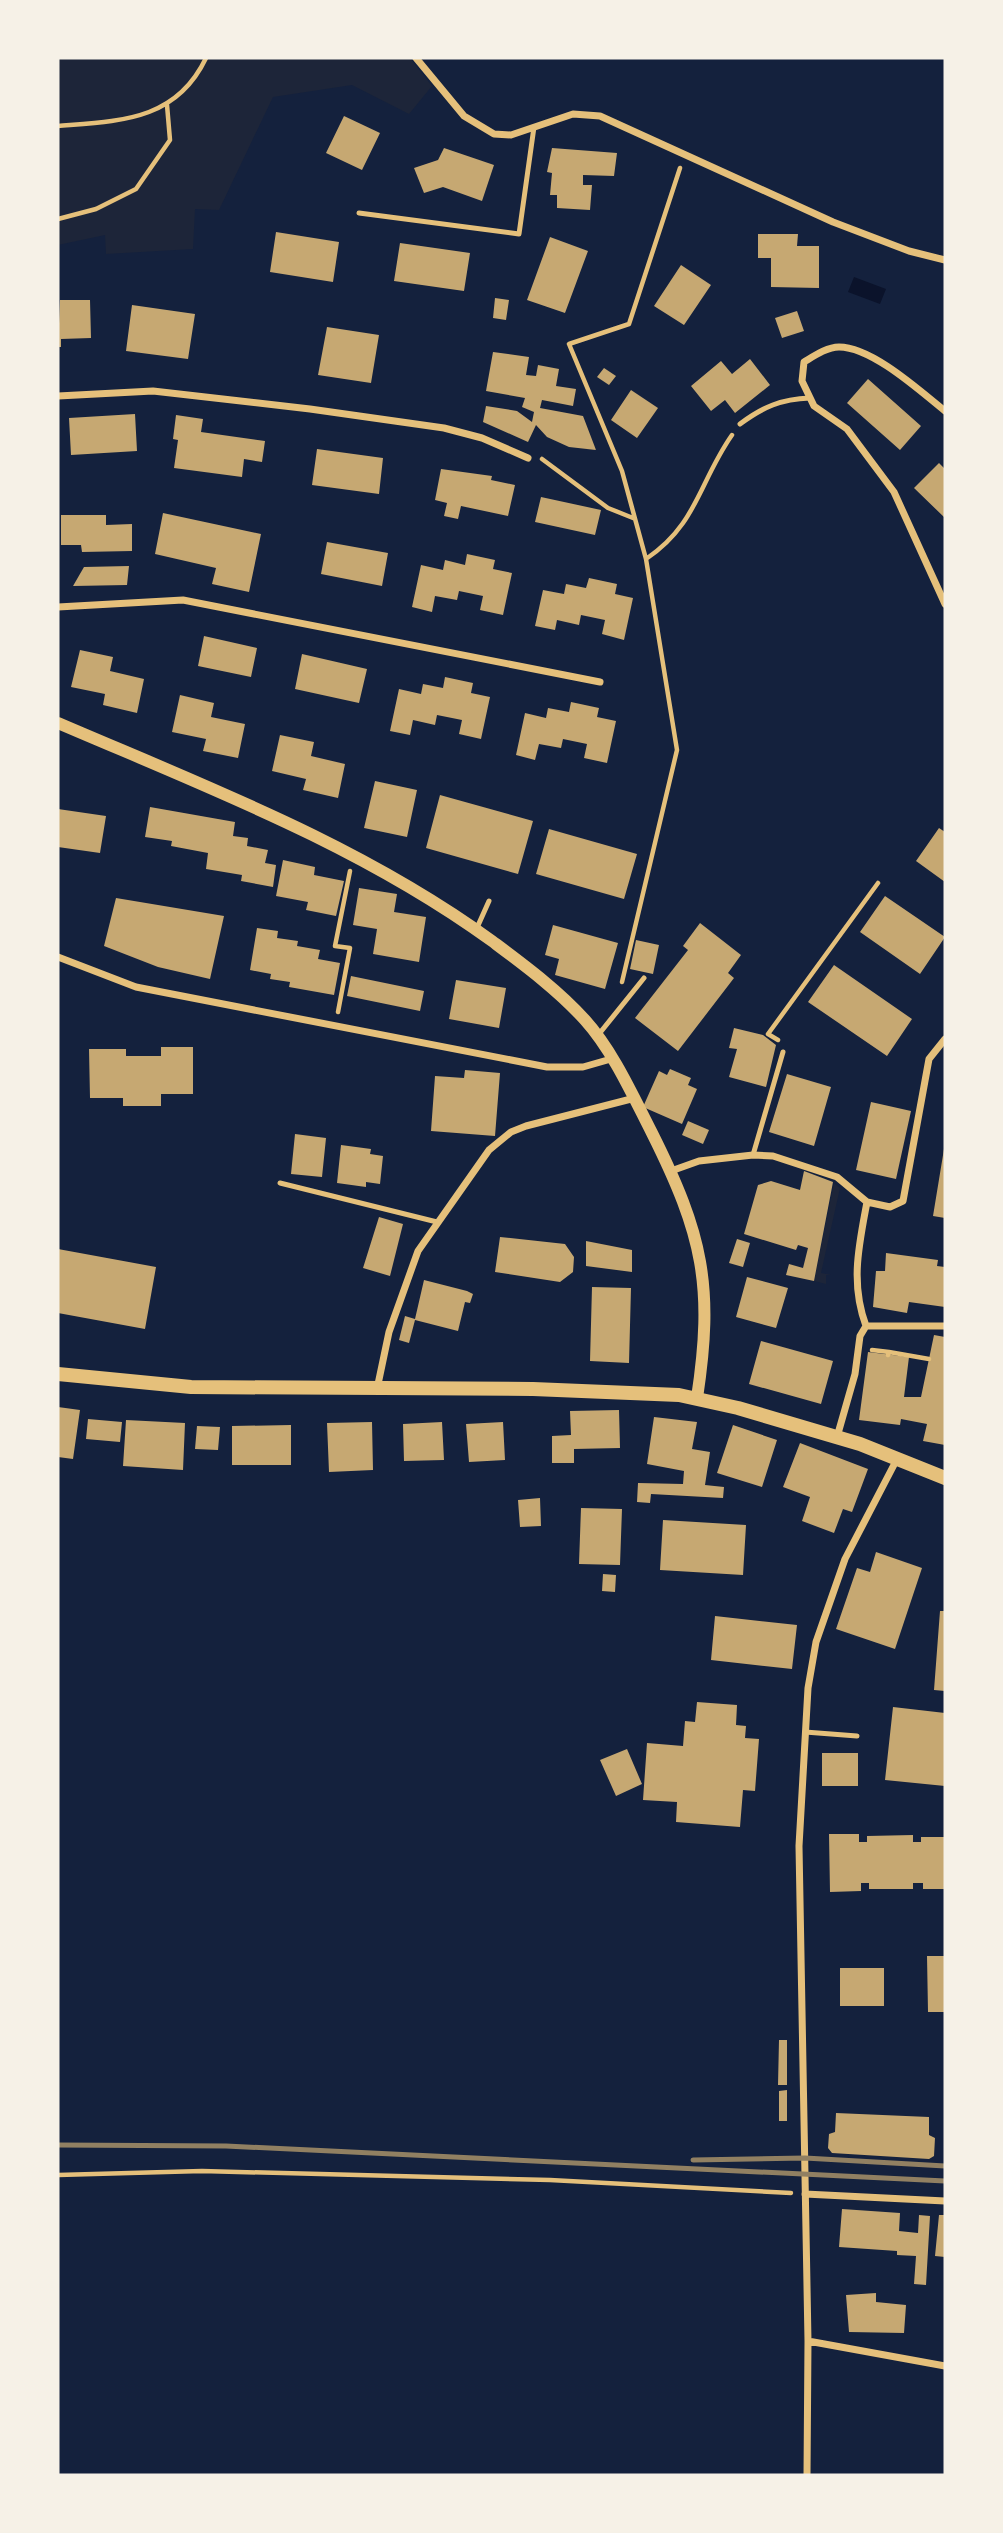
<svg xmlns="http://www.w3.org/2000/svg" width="1003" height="2533" font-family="Overpass,sans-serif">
	<rect width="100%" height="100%" fill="#14213d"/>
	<!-- green -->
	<path fill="#1d2539" d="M 58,58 L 410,58 L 432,86 L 409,114 L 352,85 L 273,97 L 219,210 L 195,209 L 193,249 L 106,254 L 105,235 L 58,245 Z
		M 834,1183 L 840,1188 L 821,1273 L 831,1275 L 826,1275 L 826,1284 L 814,1281 Z"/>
	<!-- water -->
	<path fill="#0b132b" d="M 854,277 L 886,289 L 880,304 L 848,292 Z"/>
	<!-- building -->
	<path fill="#c6a872" d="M 344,116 L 380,133 L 362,170 L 326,153 Z
		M 444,148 L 494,165 L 482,201 L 443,187 L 424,193 L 414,168 L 438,160 Z
		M 552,148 L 617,153 L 614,176 L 583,175 L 583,185 L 592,185 L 590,210 L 557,208 L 557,195 L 550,195 L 552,173 L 547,172 Z
		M 276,232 L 339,242 L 333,282 L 270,272 Z
		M 758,234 L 798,234 L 797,246 L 819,246 L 819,288 L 771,287 L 771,258 L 758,258 Z
		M 550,237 L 588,251 L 565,313 L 527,300 Z
		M 400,243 L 470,253 L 464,291 L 394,281 Z
		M 681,265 L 711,285 L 684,325 L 654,306 Z
		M 495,298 L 509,300 L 506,320 L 493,318 Z
		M 60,300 L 90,300 L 91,338 L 61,339 L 61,347 L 58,347 Z
		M 132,305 L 195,314 L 188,359 L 126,351 Z
		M 797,311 L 804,331 L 782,338 L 775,318 Z
		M 327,327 L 379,335 L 371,383 L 318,375 Z
		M 493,352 L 529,357 L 526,375 L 536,376 L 538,365 L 559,369 L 556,386 L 576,389 L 573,406 L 542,400 L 540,408 L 583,416 L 596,450 L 569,447 L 547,437 L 536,425 L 528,442 L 483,422 L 486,406 L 517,411 L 532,422 L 534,412 L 522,407 L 525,398 L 486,391 Z
		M 750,359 L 770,385 L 735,413 L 725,400 L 711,411 L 691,386 L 721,361 L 732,374 Z
		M 604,368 L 616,376 L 609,385 L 597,377 Z
		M 868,379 L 921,426 L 900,450 L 847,403 Z
		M 631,390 L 658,408 L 637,438 L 611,420 Z
		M 135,414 L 137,451 L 71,455 L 69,418 Z
		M 176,415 L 203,419 L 201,432 L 265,441 L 262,462 L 244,459 L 242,477 L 174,468 L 178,440 L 173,439 Z
		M 317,449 L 383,458 L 379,494 L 312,485 Z
		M 939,463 L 945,469 L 945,518 L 914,488 Z
		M 441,469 L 492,476 L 491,480 L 515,485 L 508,516 L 461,506 L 458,519 L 444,516 L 447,503 L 435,500 Z
		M 541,497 L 601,510 L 595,535 L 535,522 Z
		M 163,513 L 261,534 L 249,592 L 212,584 L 216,568 L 155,554 Z
		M 61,515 L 106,515 L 106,525 L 132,524 L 132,551 L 82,552 L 81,545 L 61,545 Z
		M 327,542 L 388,553 L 382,586 L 321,574 Z
		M 467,554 L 495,560 L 493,569 L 512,573 L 503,615 L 480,610 L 483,596 L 459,591 L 457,600 L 435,596 L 432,612 L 412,607 L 421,565 L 443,570 L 445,560 L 465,565 Z
		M 129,566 L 127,585 L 73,586 L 84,567 Z
		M 589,578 L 617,584 L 615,594 L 633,598 L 624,640 L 602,634 L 605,620 L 581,615 L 579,625 L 557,620 L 555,630 L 535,626 L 543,590 L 564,594 L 566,584 L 586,588 Z
		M 204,636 L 257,648 L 251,677 L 198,666 Z
		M 80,650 L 113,657 L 110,671 L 144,679 L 137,713 L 103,705 L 105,694 L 71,687 Z
		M 302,654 L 367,669 L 359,703 L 295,689 Z
		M 445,677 L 473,683 L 471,693 L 490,697 L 481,739 L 459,734 L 462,720 L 437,715 L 435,725 L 413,720 L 410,735 L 390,731 L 399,689 L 421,694 L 423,684 L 443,688 Z
		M 180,695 L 214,703 L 211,717 L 245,724 L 238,758 L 203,751 L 206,739 L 172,732 Z
		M 571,702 L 599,708 L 597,717 L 616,721 L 607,763 L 584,758 L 587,744 L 563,739 L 561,748 L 539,744 L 535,760 L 516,755 L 525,713 L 546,718 L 548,708 L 569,712 Z
		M 280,735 L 314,742 L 311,756 L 345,764 L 338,798 L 303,790 L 306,779 L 272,771 Z
		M 375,781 L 417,790 L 407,837 L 364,828 Z
		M 440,795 L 533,821 L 518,874 L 426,848 Z
		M 150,807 L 235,822 L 233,836 L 248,838 L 247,846 L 268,850 L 265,863 L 276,865 L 273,887 L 241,881 L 242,875 L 206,869 L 208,853 L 171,846 L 172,841 L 145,837 Z
		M 58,809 L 106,816 L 100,853 L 58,847 Z
		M 939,828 L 945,832 L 945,882 L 916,861 Z
		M 549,829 L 637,854 L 624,899 L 536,874 Z
		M 283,860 L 315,867 L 314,875 L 344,881 L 336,916 L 306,910 L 308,902 L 276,896 Z
		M 359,888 L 397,894 L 394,912 L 426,917 L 419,962 L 373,954 L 377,929 L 353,925 Z
		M 885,896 L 945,937 L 920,974 L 860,932 Z
		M 116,898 L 224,916 L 210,979 L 158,967 L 104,946 Z
		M 700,923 L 741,955 L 728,973 L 734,978 L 678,1051 L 635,1018 L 688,950 L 683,946 Z
		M 553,925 L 618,943 L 605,989 L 555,975 L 559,959 L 545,955 Z
		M 257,928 L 278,931 L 277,938 L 298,941 L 297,946 L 320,950 L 318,959 L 340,963 L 334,995 L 289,987 L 290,982 L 270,979 L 271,974 L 250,970 Z
		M 636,940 L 659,945 L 653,974 L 630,969 Z
		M 834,965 L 912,1019 L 887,1056 L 808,1002 Z
		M 351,976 L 424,991 L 420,1011 L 347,996 Z
		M 456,980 L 506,988 L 499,1028 L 449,1019 Z
		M 734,1028 L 763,1035 L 776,1045 L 766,1087 L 729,1077 L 737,1049 L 729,1048 Z
		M 161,1047 L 193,1047 L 193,1094 L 161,1094 L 161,1106 L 123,1106 L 123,1098 L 90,1098 L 89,1049 L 126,1049 L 126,1056 L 161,1056 Z
		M 670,1069 L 691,1078 L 688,1085 L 697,1089 L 682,1124 L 643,1107 L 659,1071 L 667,1075 Z
		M 465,1070 L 500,1073 L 495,1136 L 431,1131 L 435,1076 L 464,1078 Z
		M 787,1074 L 831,1087 L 814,1146 L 769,1132 Z
		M 871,1102 L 911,1111 L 896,1179 L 856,1170 Z
		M 688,1121 L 709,1130 L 703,1144 L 682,1135 Z
		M 295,1134 L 326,1138 L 322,1177 L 291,1174 Z
		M 341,1145 L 371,1149 L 370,1154 L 383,1156 L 380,1184 L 366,1182 L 366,1187 L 337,1183 Z
		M 944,1149 L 945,1149 L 945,1218 L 933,1216 Z
		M 804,1171 L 833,1182 L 814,1281 L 786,1275 L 789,1264 L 803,1268 L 808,1248 L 798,1245 L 796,1250 L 744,1234 L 758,1185 L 771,1181 L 800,1190 Z
		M 379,1217 L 403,1224 L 390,1276 L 363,1268 Z
		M 500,1237 L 565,1244 L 574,1257 L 573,1272 L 560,1282 L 495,1272 Z
		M 737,1239 L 750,1243 L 743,1267 L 729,1263 Z
		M 586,1241 L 632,1250 L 632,1272 L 586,1266 Z
		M 58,1249 L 156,1267 L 145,1329 L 58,1313 Z
		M 886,1253 L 938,1260 L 937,1266 L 945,1267 L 945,1307 L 909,1302 L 907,1313 L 873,1307 L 876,1271 L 885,1271 Z
		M 747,1277 L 788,1288 L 776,1328 L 736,1317 Z
		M 424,1280 L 467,1291 L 473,1294 L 470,1303 L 465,1302 L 458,1331 L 415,1320 L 409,1343 L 399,1340 L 405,1316 L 415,1319 Z
		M 592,1287 L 631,1288 L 629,1363 L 590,1361 Z
		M 934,1335 L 945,1337 L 945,1445 L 923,1441 L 927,1424 L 901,1419 L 900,1425 L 859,1420 L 868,1352 L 909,1357 L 904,1397 L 921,1397 Z
		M 761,1341 L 833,1361 L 821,1404 L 749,1384 Z
		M 58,1407 L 80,1410 L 73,1459 L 58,1457 Z
		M 619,1410 L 620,1448 L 574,1449 L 574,1463 L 552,1463 L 552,1436 L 571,1435 L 570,1411 Z
		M 654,1417 L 697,1422 L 692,1449 L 710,1452 L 705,1485 L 724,1487 L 723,1498 L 651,1494 L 650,1503 L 637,1502 L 638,1483 L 683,1484 L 684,1471 L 647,1464 Z
		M 88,1419 L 122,1422 L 120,1442 L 86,1439 Z
		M 126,1420 L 185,1423 L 183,1470 L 123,1466 Z
		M 372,1422 L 373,1470 L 329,1472 L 327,1423 Z
		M 442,1422 L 444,1460 L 404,1461 L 403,1424 Z
		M 503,1422 L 505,1460 L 469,1462 L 466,1424 Z
		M 291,1425 L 291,1465 L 232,1465 L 232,1426 Z
		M 733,1425 L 777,1440 L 762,1487 L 717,1473 Z
		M 197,1426 L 220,1427 L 218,1450 L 195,1449 Z
		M 800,1443 L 868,1469 L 852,1512 L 843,1509 L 834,1533 L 802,1521 L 810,1497 L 783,1487 Z
		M 540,1498 L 541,1526 L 520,1527 L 518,1500 Z
		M 581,1508 L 622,1509 L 620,1565 L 579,1564 Z
		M 663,1520 L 746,1525 L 743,1575 L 660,1570 Z
		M 876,1552 L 922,1568 L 895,1649 L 836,1629 L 857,1568 L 870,1572 Z
		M 603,1574 L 616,1575 L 615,1592 L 602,1591 Z
		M 940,1611 L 945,1611 L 945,1691 L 934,1690 Z
		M 715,1616 L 797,1625 L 792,1669 L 711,1660 Z
		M 697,1702 L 737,1705 L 736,1725 L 746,1726 L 745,1738 L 759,1739 L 755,1791 L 743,1790 L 740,1827 L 676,1822 L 677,1802 L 643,1800 L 647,1743 L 683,1746 L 685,1721 L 695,1722 Z
		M 893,1707 L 945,1713 L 945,1786 L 885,1780 Z
		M 627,1749 L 642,1784 L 616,1796 L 600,1760 Z
		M 822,1753 L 858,1753 L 858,1786 L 822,1786 Z
		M 829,1834 L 859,1834 L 859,1842 L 867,1842 L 867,1836 L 913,1835 L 913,1842 L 921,1842 L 921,1837 L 945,1837 L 945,1889 L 923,1889 L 923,1883 L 913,1883 L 913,1889 L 869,1889 L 869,1883 L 861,1883 L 861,1891 L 830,1892 Z
		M 927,1956 L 945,1956 L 945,2012 L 928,2012 Z
		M 840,1968 L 884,1968 L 884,2006 L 840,2006 Z
		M 779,2040 L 787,2040 L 787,2085 L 778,2085 Z
		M 787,2090 L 787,2121 L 779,2121 L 779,2091 Z
		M 836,2113 L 929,2117 L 929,2135 L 935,2138 L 934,2156 L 929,2159 L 832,2153 L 828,2148 L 829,2134 L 835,2132 Z
		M 842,2209 L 900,2213 L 899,2231 L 918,2233 L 919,2215 L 930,2216 L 926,2285 L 914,2284 L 916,2256 L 897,2255 L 897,2251 L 839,2247 Z
		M 939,2215 L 945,2215 L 945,2257 L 935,2256 Z
		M 876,2293 L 876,2302 L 906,2305 L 904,2333 L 849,2332 L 846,2295 Z"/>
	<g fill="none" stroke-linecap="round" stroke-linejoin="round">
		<!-- path -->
		<path stroke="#e5c07b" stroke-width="4.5" d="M 58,126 C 120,121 176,121 206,58
			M 58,219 L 96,209 L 136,189 L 170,140 L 167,105
			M 542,459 L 608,508 L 633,518
			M 646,559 C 697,525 699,482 732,435
			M 622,982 L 677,750 L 646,559 L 622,471 L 569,344 L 629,324 L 680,168
			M 338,1012 L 350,948 L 335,946 L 350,871
			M 778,1040 L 768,1034 L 878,883
			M 872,1350 L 889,1352 L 888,1355
			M 889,1352 L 929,1359
			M 58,2175 L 202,2171 L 550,2180 L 791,2193"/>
		<!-- service -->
		<path stroke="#e5c07b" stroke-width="5" d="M 359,213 L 519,234 L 534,127
			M 740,424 C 763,407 781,399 810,398
			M 476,930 L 489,901
			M 599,1034 L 644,978
			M 753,1155 L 783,1052
			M 280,1183 L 437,1222
			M 805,1732 L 857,1736"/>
		<!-- minor -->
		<path stroke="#e5c07b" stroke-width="7" d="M 416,58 L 464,116 L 494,134 L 511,135 L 573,114 L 600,116 L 833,222 L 909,251 L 945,260
			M 58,396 L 153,391 L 310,409 L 444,428 L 482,438 L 528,458
			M 945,411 C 920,391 872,347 839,347 C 827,347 814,356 804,362 L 802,381 L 814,406 L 847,429 L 894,492 L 945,604
			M 58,607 L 183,600 L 600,682
			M 58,957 L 136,987 L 547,1067 L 583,1067 L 611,1059
			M 671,1171 L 699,1161 L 753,1155 L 773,1156 L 837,1177 L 867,1202 C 859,1245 850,1283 866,1326
			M 867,1202 L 890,1207 L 903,1201 L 929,1059 L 945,1039
			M 866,1326 L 945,1326
			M 377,1389 L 389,1332 L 418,1251 L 489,1150 L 511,1132 L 526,1126 L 635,1098
			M 837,1437 L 855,1374 L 860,1336 L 866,1326
			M 805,2194 L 945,2201
			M 808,2341 L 945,2366
			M 807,2475 L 808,2341 L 799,1846 L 808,1688 L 816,1642 L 845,1559 L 897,1459"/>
		<!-- tertiary -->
		<path stroke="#e5c07b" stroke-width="12" d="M 58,723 C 207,787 360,845 492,941 C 524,965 558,990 585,1020 C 613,1051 633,1096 652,1133 C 703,1235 714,1286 697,1398"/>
		<!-- secondary -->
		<path stroke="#e5c07b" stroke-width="14" d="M 58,1374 L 191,1387 L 533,1389 L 679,1395 L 738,1408 L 860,1444 L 945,1478"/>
		<!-- rail -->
		<path stroke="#918062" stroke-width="5" d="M 58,2145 L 226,2146 L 945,2181
			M 693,2160 L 805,2158 L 945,2166"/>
	</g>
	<!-- border -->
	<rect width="1003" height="2533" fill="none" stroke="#f6f1e7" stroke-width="119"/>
</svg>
